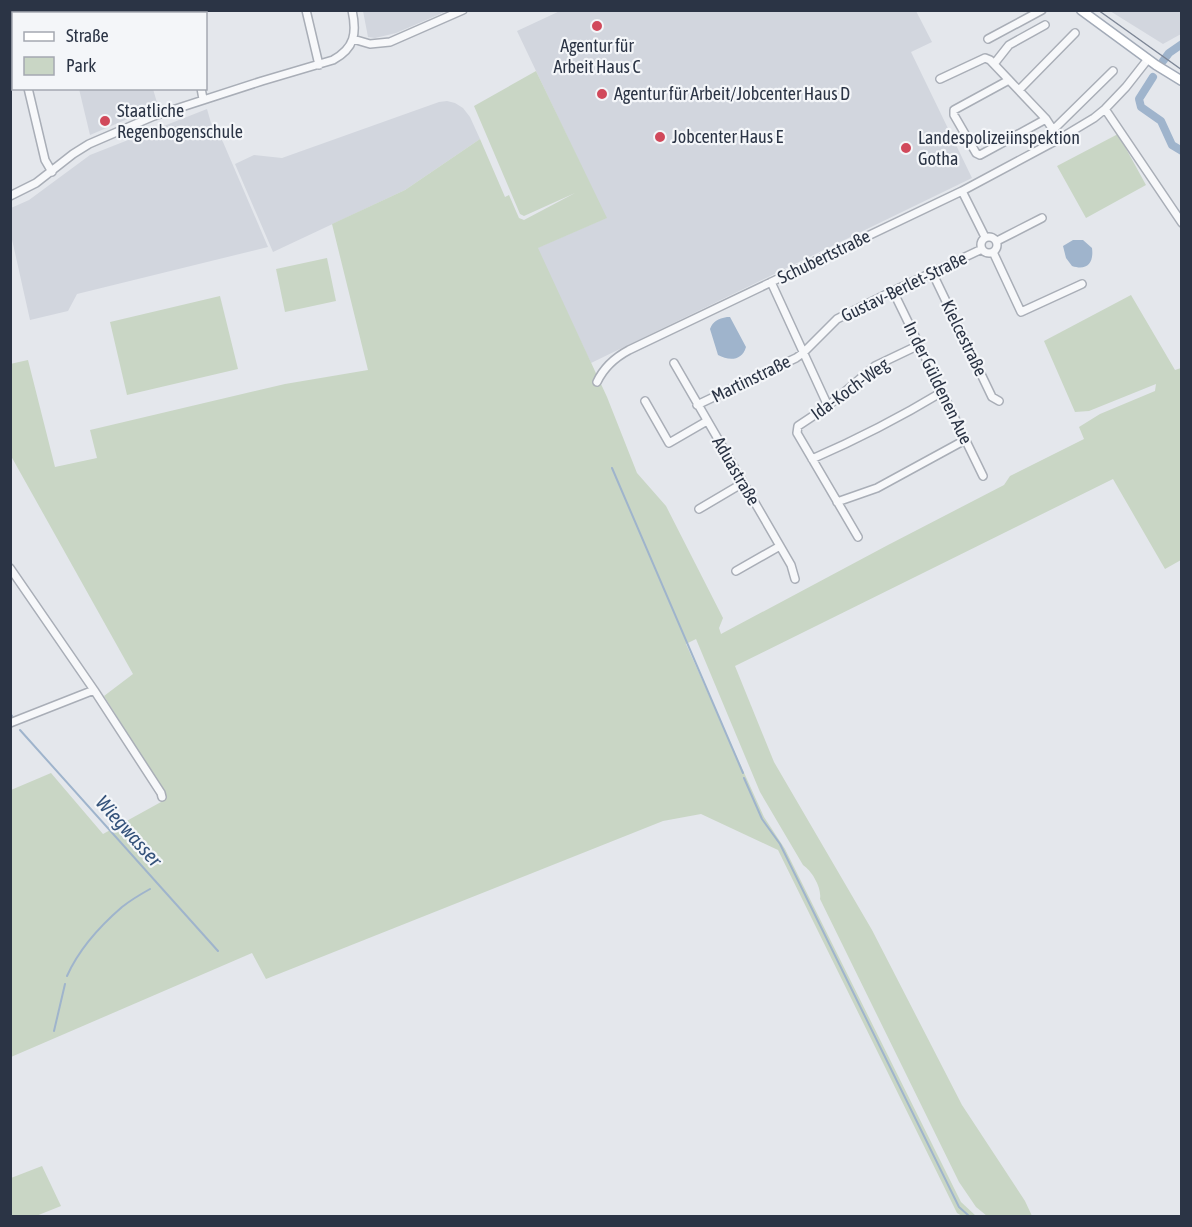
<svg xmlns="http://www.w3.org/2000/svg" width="1192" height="1227" font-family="'Asap Condensed',sans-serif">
	<rect width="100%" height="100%" fill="#e4e7ec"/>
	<!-- built -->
	<path fill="#d2d6de" d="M 562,10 L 916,11 L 932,42 L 911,52 L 972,178 L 591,363 L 537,248 L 606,218 L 517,31 Z
		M 363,11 L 363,10 L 447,11 L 396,33 L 375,38 L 368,37 Z
		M 1110,11 L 1181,11 L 1181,34 L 1163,44 Z
		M 79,89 L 153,89 L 158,106 L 90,135 Z
		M 447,101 L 455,103 L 463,108 L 470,117 L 480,139 L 405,190 L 273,252 L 235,164 L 254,155 L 282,158 L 439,102 Z
		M 207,109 L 211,123 L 223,142 L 268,247 L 77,294 L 68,311 L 30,320 L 11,235 L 11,208 L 29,200 L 90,155 Z"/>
	<!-- green -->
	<path fill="#c9d6c5" d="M 536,71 L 607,218 L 538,248 L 607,397 L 637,473 L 666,506 L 723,618 L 719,628 L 721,634 L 888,545 L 1004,485 L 1010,476 L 1084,439 L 1079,427 L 1100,414 L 1155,391 L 1156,384 L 1089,411 L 1075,412 L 1044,341 L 1131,295 L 1175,370 L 1181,368 L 1181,560 L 1165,569 L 1113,479 L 735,666 L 774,762 L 872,930 L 962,1105 L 1025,1201 L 1032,1216 L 987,1216 L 976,1207 L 959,1182 L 820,899 C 822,888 812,871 803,865 L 760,792 L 696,639 L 686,644 L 764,817 L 785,849 L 953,1186 L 961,1202 L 976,1216 L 962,1216 L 957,1213 L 778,850 L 701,814 L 663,821 L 266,979 L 252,953 L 11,1057 L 11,790 L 51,773 L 103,834 L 161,802 L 166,795 L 104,696 L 133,674 L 11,456 L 10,364 L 28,360 L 55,467 L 97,458 L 90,430 L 285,384 L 368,370 L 332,224 L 405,190 L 480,139 L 505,197 L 509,195 L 519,218 L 524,220 L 575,193 L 524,216 L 520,214 L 474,106 Z
		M 1118,134 L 1146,185 L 1086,218 L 1057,166 Z
		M 327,258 L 336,301 L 285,312 L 276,269 Z
		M 220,296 L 238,369 L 127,395 L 110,322 Z
		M 42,1166 L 61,1206 L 36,1216 L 11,1216 L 11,1178 Z"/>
	<!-- water -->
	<path fill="#9fb4cc" d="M 1073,240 L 1083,240 L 1092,248 C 1094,263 1087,271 1072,266 L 1066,258 L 1063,246 Z
		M 727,317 L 730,317 L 746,347 C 742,361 729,361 718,355 L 710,329 C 713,321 718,319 727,317 Z"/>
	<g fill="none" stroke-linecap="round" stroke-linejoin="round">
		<!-- stream -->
		<path stroke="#9fb4cc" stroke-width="2" d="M 612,468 L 743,773
			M 10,713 L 12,716
			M 20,730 L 218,951
			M 744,778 L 762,819 L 780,844 L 959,1207 L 969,1216
			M 67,976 C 79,949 100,926 122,907 C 131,900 141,894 150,889
			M 54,1031 L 65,984"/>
		<!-- canal -->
		<path stroke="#9fb4cc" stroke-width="8" d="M 1163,61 L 1169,53 L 1182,44
			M 1153,77 L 1139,99 L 1141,107 L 1161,121 L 1172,145 L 1182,151"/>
		<defs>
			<path id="minor" d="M 183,10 L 183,14
				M 306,10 L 319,65
				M 10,16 L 14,29
				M 353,39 L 370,44 L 390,42 L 463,10
				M 988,39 L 1042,10
				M 994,64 L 1009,45 L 1045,25
				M 940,79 L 985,58 L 990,60 L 1046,119 L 1059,139
				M 1009,80 L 954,110 L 954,115 L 976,153 L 980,155 L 1046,119
				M 28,88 L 45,160 L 52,172
				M 201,88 L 203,99
				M 1019,90 L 1075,33
				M 1105,109 L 1182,223
				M 1054,129 L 1113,71
				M 962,191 L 985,237
				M 10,196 L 36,183 L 73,154 L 89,144 L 154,116 L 262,81 L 333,60 C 355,48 357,33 352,10
				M981 245a8 8 0 1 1 16 0a8 8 0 1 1-16 0Z
				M 997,241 L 1042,218
				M 993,252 L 1021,312 L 1082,284
				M 932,272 L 992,397 L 999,401
				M 771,282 L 828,406
				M 893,291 L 983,476
				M 674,363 L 791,565 L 795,579
				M 597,382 C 604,367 614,358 629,350 L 962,191 L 1059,139 L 1094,118 L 1105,109 L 1126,87 L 1148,59
				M 645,401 L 669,443 L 707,421
				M 697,405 L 796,358 L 803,353 L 837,319 L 893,291 L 982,249
				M 812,459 C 858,439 899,418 942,392
				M 837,502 L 877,488 L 965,440
				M 699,509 L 743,483
				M 858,537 L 797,433 L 798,426 L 828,406 L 875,366 L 919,345
				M 10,568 L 94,690 L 161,793 L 162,797
				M 736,571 L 780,546
				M 10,723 L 94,690"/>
			<path id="major" d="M 1081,10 L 1156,65 L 1182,81"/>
		</defs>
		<!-- minor casing -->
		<use href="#minor" stroke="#a9aeb7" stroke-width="10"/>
		<!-- major casing -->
		<use href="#major" stroke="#a3abb8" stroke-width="11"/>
		<!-- minor -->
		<use href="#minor" stroke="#f7f8fa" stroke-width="7"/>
		<!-- major -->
		<use href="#major" stroke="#fff" stroke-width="8"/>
		<!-- tram -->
		<path stroke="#7d8696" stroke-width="1.5" d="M 1098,10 L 1182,70"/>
	</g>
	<!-- markers -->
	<g fill="#d1495b" stroke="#f4f6f9" stroke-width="2">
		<circle cx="597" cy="26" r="6"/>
		<circle cx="602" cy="94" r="6"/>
		<circle cx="105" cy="121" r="6"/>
		<circle cx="660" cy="137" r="6"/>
		<circle cx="906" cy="148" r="6"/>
	</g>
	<g text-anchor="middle" stroke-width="4.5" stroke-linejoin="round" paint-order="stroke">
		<!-- poi labels -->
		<g font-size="18" fill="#2b3445" stroke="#f4f6f9" text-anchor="start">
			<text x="597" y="52" text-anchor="middle">Agentur für<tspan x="597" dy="21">Arbeit Haus C</tspan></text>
			<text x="614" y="100">Agentur für Arbeit/Jobcenter Haus D</text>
			<text x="117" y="117">Staatliche<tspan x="117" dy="21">Regenbogenschule</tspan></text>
			<text x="672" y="143">Jobcenter Haus E</text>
			<text x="918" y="144">Landespolizeiinspektion<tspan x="918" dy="21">Gotha</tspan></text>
		</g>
		<!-- street labels -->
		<g font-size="18" fill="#2b3445" stroke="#f4f6f9">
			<text transform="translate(824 257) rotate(-26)" y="6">Schubertstraße</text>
			<text transform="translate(904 287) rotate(-26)" y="6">Gustav-Berlet-Straße</text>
			<text transform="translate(964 338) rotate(64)" y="6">Kielcestraße</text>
			<text transform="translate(751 379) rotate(-26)" y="6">Martinstraße</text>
			<text transform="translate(938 383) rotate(64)" y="6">In der Güldenen Aue</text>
			<text transform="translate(850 389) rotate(-36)" y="6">Ida-Koch-Weg</text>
			<text transform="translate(736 471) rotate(60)" y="6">Aduastraße</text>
		</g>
		<!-- water labels -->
		<g font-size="20" font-style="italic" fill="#34527a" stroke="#f4f6f9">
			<text transform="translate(129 831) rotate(48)" y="7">Wiegwasser</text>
		</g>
	</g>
	<!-- border -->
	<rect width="1192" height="1227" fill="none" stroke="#2b3445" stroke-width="24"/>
	<!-- legend -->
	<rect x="12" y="12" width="195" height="78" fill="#f4f6f9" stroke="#a4a8b1" stroke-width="1.5"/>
	<rect x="24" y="32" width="30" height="9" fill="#ffffff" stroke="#a4a8b1" stroke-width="1.5"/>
	<text x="66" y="42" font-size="18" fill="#2b3445">Straße</text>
	<rect x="24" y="57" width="30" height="18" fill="#c9d6c5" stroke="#a4a8b1" stroke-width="1.5"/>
	<text x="66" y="72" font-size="18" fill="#2b3445">Park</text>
</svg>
